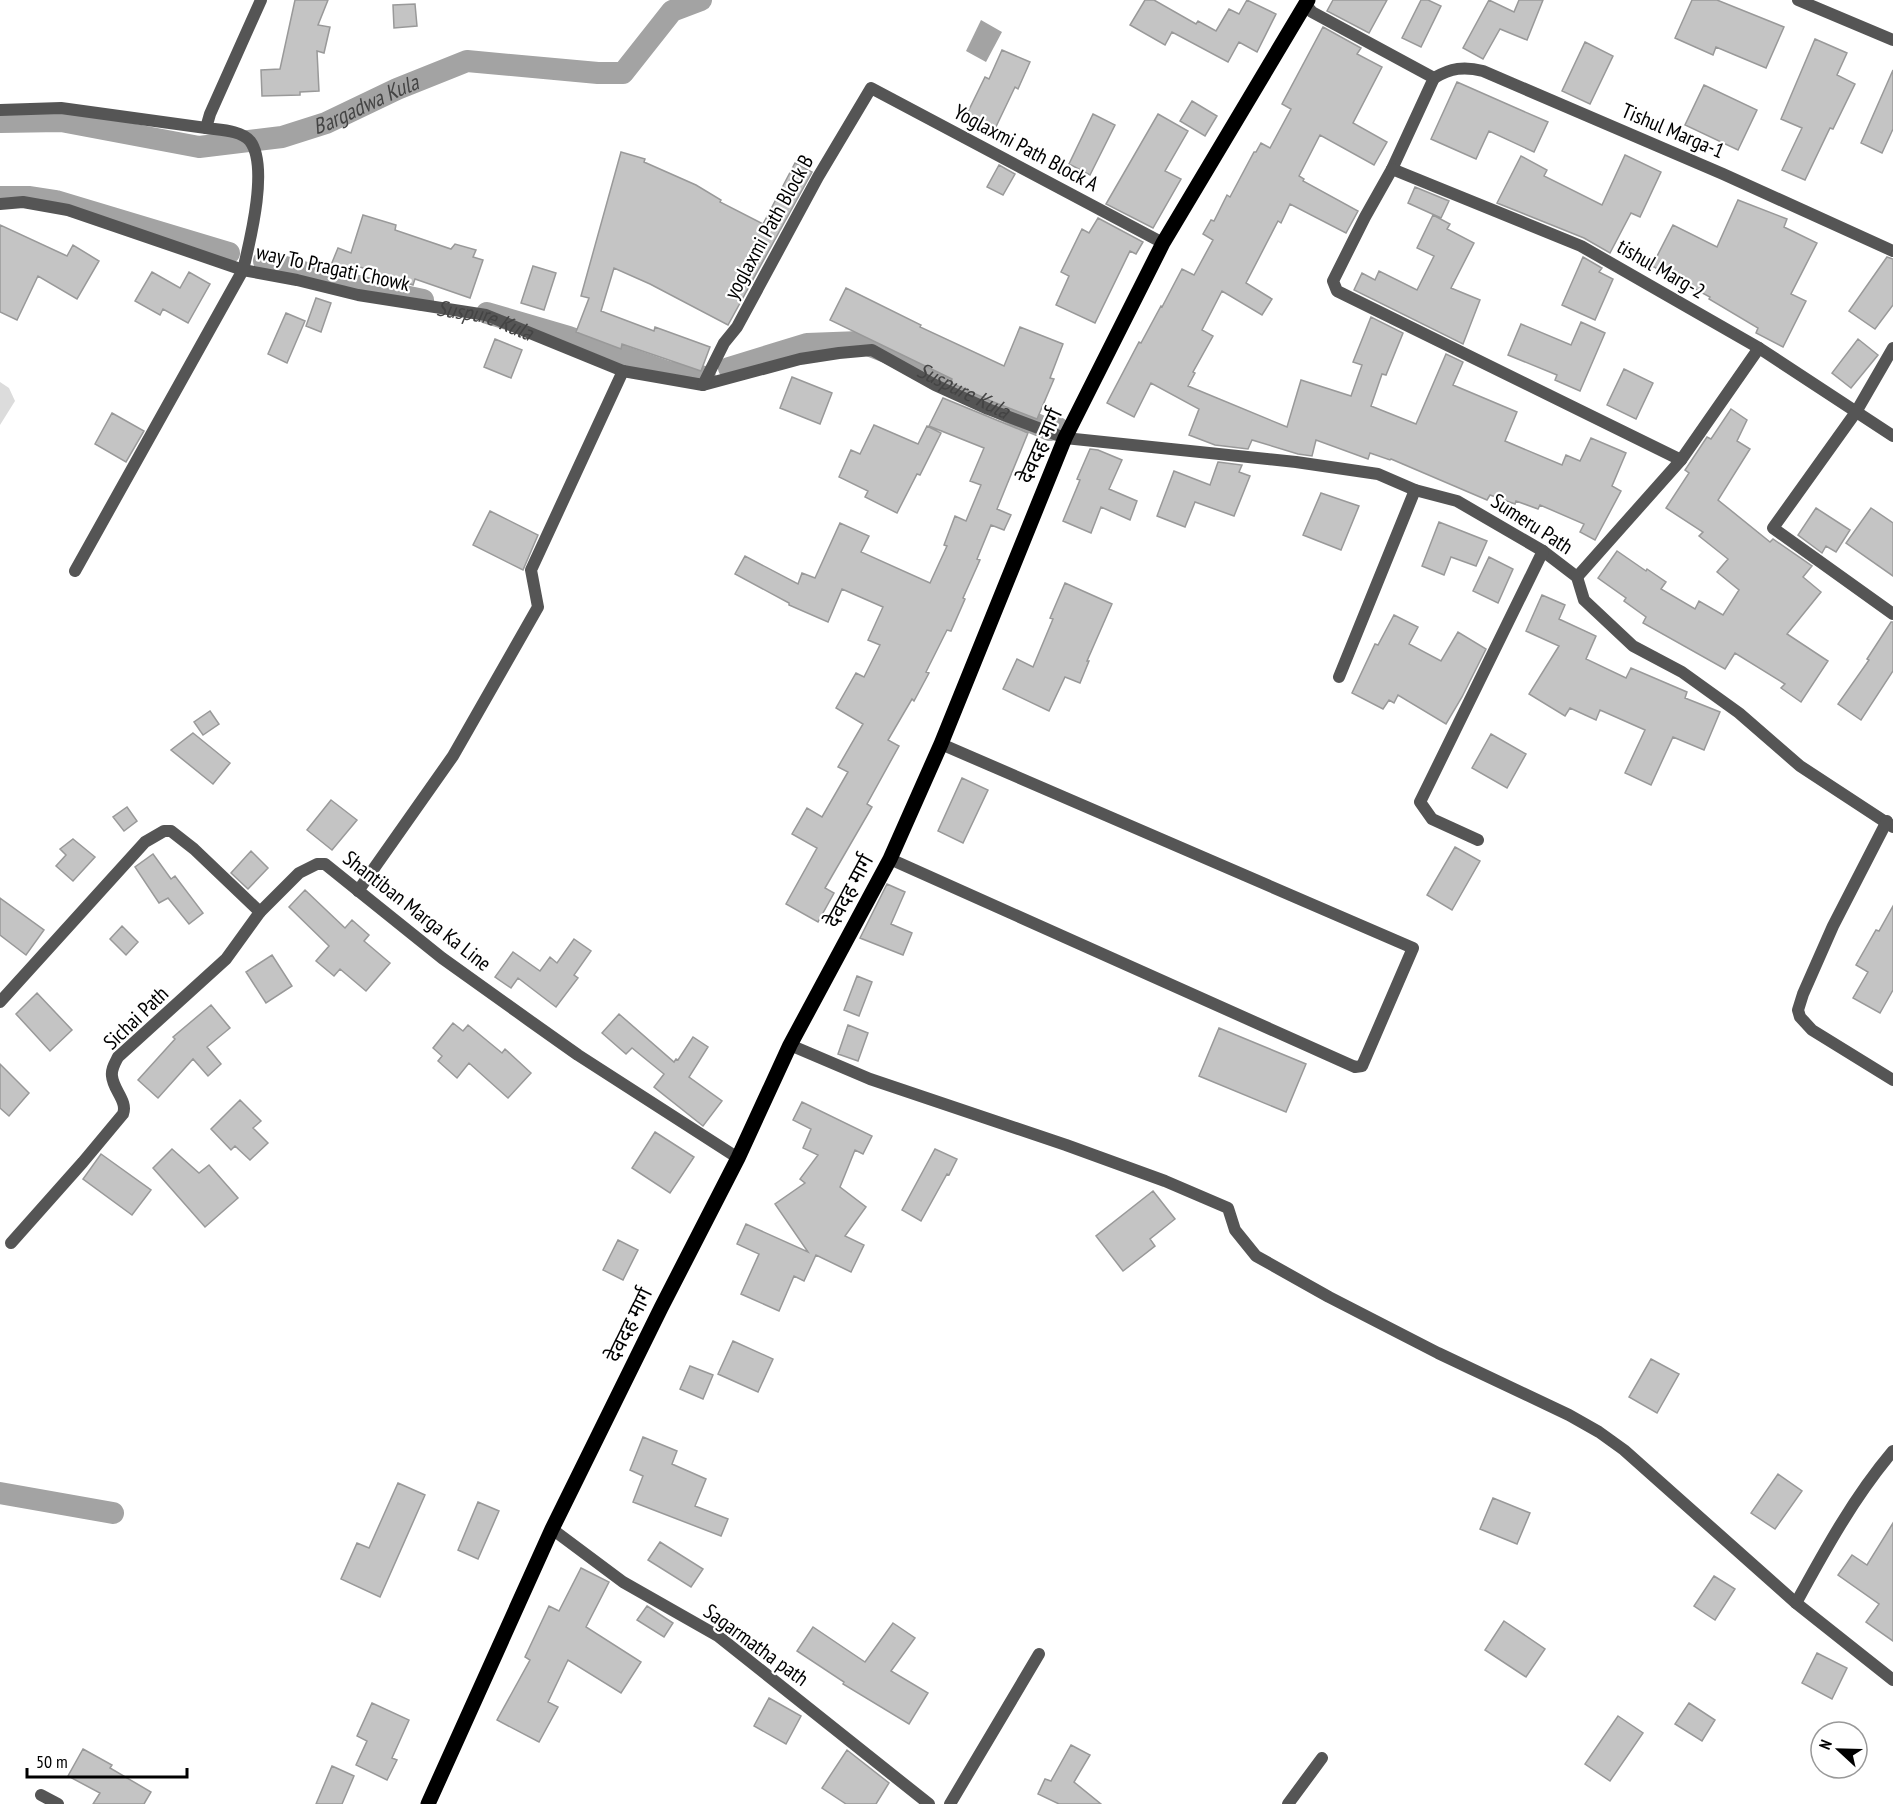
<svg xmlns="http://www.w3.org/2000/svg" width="1893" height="1804" font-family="'PT Sans Narrow','Noto Sans Devanagari',sans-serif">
	<rect width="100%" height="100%" fill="#fff"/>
	<!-- green -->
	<path fill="#dcdcdc" d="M 0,382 L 9,388 L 15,401 L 0,425 Z"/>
	<!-- water -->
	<path fill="#a3a3a3" d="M 981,20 L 1002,32 L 986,62 L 966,51 Z"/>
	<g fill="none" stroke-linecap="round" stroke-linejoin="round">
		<!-- canal -->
		<g stroke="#a3a3a3" stroke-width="22">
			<path id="s1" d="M 0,122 L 61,121 L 199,147 L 282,137 L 326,123 L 397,89 L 467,61 L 598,73 L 623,73 L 672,11 L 701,0"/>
			<path d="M 0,197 L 30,197 L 56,201 L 229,253"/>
			<path d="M 264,261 L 335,281 L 423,300"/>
			<path d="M 487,313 L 569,337 L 668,372 L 705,377"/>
			<path id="s2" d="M 729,368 L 807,344 L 860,342 L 886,352 L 1014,415 L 1050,430 L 1058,428"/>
			<path d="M 0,1493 L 113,1513"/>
		</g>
	</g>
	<!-- building -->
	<path fill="#c4c4c4" stroke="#999" stroke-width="1.5" d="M 295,0 L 328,0 L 318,25 L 330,27 L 324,53 L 317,51 L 319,91 L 300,92 L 300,95 L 262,96 L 261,70 L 280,69 Z
		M 1145,0 L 1154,0 L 1196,24 L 1198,21 L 1216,31 L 1229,9 L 1239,14 L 1247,0 L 1276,14 L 1257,52 L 1239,42 L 1228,62 L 1172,32 L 1165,45 L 1130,25 Z
		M 1333,0 L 1387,0 L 1369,33 L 1327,11 Z
		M 1421,0 L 1428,0 L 1441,6 L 1421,47 L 1402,38 Z
		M 1489,0 L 1514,12 L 1519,0 L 1543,0 L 1527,40 L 1500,29 L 1483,59 L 1463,48 Z
		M 1692,0 L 1717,0 L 1784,27 L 1766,68 L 1716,47 L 1713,55 L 1675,38 Z
		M 415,4 L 417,26 L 394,28 L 393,5 Z
		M 1323,27 L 1361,48 L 1357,54 L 1382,67 L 1353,123 L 1387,142 L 1374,165 L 1320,135 L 1299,176 L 1304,179 L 1303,181 L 1358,211 L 1346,233 L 1290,204 L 1281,223 L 1278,221 L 1246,283 L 1272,299 L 1262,315 L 1222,291 L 1202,330 L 1213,336 L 1193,372 L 1195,373 L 1188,386 L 1287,427 L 1301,380 L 1351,396 L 1362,365 L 1353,362 L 1371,317 L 1403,333 L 1386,375 L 1382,374 L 1371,406 L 1416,424 L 1446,354 L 1463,362 L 1453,385 L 1517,412 L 1505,441 L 1562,465 L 1566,455 L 1580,461 L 1591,438 L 1626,453 L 1612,486 L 1621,491 L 1595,540 L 1580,532 L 1584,524 L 1540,505 L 1538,509 L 1516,501 L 1515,504 L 1490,495 L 1487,500 L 1391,459 L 1390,460 L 1370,453 L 1368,459 L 1316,440 L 1312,456 L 1298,454 L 1252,440 L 1248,449 L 1215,445 L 1189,435 L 1199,409 L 1151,383 L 1134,417 L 1107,403 L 1139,342 L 1141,343 L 1161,306 L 1162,307 L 1182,269 L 1194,275 L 1213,240 L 1203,234 L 1211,220 L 1214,221 L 1227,195 L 1230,197 L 1254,152 L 1256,152 L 1261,143 L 1270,148 L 1291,109 L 1282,104 Z
		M 1815,39 L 1847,53 L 1837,75 L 1855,84 L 1833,129 L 1830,128 L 1805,180 L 1782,170 L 1802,128 L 1781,119 Z
		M 1585,42 L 1613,56 L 1590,104 L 1562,91 Z
		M 1002,50 L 1030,62 L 1018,89 L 1015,87 L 992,135 L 963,122 L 985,77 L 989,79 Z
		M 1893,70 L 1893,129 L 1882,153 L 1861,143 Z
		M 1457,82 L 1548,122 L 1534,152 L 1489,131 L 1476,159 L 1431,139 Z
		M 1704,85 L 1757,110 L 1738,150 L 1685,125 Z
		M 1192,101 L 1217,116 L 1205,136 L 1180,121 Z
		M 1093,114 L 1115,125 L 1090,175 L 1069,164 Z
		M 1158,114 L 1188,131 L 1165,171 L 1181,179 L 1153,228 L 1106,204 Z
		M 621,152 L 645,159 L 644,162 L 696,185 L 721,200 L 720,202 L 763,224 L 795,163 L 812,172 L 728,325 L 650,284 L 614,268 L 601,311 L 654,331 L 655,327 L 710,347 L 701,371 L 622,344 L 621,349 L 576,332 L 589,298 L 581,296 Z
		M 1625,155 L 1661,172 L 1640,217 L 1631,213 L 1610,253 L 1584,238 L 1497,203 L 1521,156 L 1547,170 L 1544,176 L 1602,205 Z
		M 999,165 L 1015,174 L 1003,195 L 987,187 Z
		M 1415,187 L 1449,201 L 1441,218 L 1408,203 Z
		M 1738,200 L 1787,219 L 1784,227 L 1817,243 L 1791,294 L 1806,301 L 1783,347 L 1756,333 L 1758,328 L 1709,299 L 1710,297 L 1652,266 L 1673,225 L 1717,247 Z
		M 363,215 L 396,225 L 395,230 L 451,249 L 455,244 L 476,250 L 473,257 L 483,260 L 470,298 L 415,279 L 413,285 L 357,266 L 353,274 L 331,265 L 338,248 L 351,253 Z
		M 1433,215 L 1450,224 L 1447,229 L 1474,243 L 1451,288 L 1480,300 L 1463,344 L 1354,290 L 1362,273 L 1375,280 L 1379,271 L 1417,290 L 1434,256 L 1417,248 Z
		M 1098,218 L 1143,242 L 1136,254 L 1130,251 L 1095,323 L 1056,305 L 1069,276 L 1061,272 L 1082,229 L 1089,233 Z
		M 0,225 L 67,256 L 73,245 L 99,261 L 77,299 L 38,276 L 17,320 L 0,312 Z
		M 1583,257 L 1602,268 L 1599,272 L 1613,279 L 1595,320 L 1562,305 Z
		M 1887,257 L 1893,259 L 1893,305 L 1875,329 L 1849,311 Z
		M 533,266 L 556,273 L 544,310 L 521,303 Z
		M 152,272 L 180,288 L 189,272 L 210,284 L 188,323 L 163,309 L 160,315 L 135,301 Z
		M 846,288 L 921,325 L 920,327 L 1004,366 L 1020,327 L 1063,344 L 1050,378 L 1054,379 L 1037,419 L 991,401 L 951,383 L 952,379 L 830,320 Z
		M 316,298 L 331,303 L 321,332 L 306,326 Z
		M 286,313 L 305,321 L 287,363 L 268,354 Z
		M 1581,322 L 1605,333 L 1580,391 L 1555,380 L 1557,375 L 1508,355 L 1521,324 L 1571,345 Z
		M 495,339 L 522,350 L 511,378 L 484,367 Z
		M 1858,339 L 1878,355 L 1851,388 L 1832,373 Z
		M 1624,369 L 1653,383 L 1636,419 L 1607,405 Z
		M 792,377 L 832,393 L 820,424 L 780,408 Z
		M 943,398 L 1028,433 L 997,509 L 1011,515 L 1004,530 L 991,525 L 977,559 L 980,560 L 963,598 L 965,599 L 951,631 L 947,630 L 926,672 L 929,673 L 914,701 L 912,699 L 888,740 L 899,746 L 867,804 L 872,807 L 825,888 L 834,893 L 818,922 L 786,904 L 817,848 L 792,834 L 807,808 L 822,817 L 848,772 L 838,767 L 863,724 L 836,708 L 856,673 L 864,677 L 880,645 L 868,640 L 883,607 L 842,589 L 828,622 L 789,605 L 789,603 L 735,574 L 745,556 L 798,584 L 802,573 L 815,578 L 840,523 L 869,536 L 861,552 L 930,583 L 947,546 L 944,545 L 955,516 L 966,521 L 981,485 L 970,481 L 984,448 L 929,426 Z
		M 1731,409 L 1747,420 L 1737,441 L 1750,449 L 1718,500 L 1770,542 L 1773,539 L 1812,566 L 1803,577 L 1821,592 L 1787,634 L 1828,661 L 1801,702 L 1781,688 L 1785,684 L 1735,653 L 1725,669 L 1643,623 L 1646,617 L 1624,601 L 1626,598 L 1598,578 L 1617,551 L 1646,571 L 1647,569 L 1666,582 L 1661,589 L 1695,609 L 1699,601 L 1723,615 L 1739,590 L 1717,572 L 1728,559 L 1699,536 L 1703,532 L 1666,508 L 1689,473 L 1685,470 L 1707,437 L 1711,439 Z
		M 112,413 L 144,431 L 126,462 L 95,444 Z
		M 874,425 L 918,444 L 927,426 L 941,433 L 920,475 L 917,474 L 897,513 L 865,497 L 868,491 L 839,477 L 851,450 L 860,454 Z
		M 1090,449 L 1098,450 L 1122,460 L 1109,489 L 1137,501 L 1130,520 L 1101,507 L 1091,533 L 1063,521 L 1080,480 L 1077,479 Z
		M 1218,462 L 1242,465 L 1239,472 L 1250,476 L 1234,516 L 1195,502 L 1185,527 L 1157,516 L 1174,471 L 1210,485 Z
		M 1321,493 L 1359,506 L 1341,550 L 1303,535 Z
		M 1816,508 L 1850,530 L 1836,552 L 1826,546 L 1822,553 L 1798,535 Z
		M 1871,508 L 1893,523 L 1893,576 L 1846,543 Z
		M 490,511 L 538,535 L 523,570 L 473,545 Z
		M 1439,522 L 1487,541 L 1476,566 L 1451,557 L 1444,575 L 1422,566 Z
		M 1489,557 L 1513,569 L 1498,603 L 1473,591 Z
		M 1065,583 L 1112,604 L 1087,661 L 1089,661 L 1080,683 L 1065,677 L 1049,711 L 1003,689 L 1017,659 L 1033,667 L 1053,619 L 1050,618 Z
		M 1542,595 L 1565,605 L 1559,619 L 1596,636 L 1586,659 L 1626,678 L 1631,668 L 1687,692 L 1685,698 L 1720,712 L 1704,750 L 1673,737 L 1651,785 L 1625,773 L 1645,730 L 1600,710 L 1596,720 L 1570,708 L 1565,716 L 1529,694 L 1559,646 L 1526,631 Z
		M 1394,615 L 1418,627 L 1409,644 L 1441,661 L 1458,632 L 1486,649 L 1462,697 L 1446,724 L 1398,695 L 1394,703 L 1389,700 L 1383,709 L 1352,693 L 1375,644 L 1378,645 Z
		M 1891,622 L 1893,622 L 1893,671 L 1861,720 L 1838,704 L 1869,660 L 1867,659 Z
		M 210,711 L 219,724 L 203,735 L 194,722 Z
		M 193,733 L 230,763 L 213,784 L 171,750 Z
		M 1491,734 L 1526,754 L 1507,788 L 1472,768 Z
		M 962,778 L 988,790 L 963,843 L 938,831 Z
		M 331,800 L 357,820 L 332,850 L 307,830 Z
		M 127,807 L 137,821 L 124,831 L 113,817 Z
		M 73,839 L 95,857 L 73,881 L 56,866 L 66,855 L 60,849 Z
		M 1455,847 L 1480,861 L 1452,910 L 1427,895 Z
		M 251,851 L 268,868 L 248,889 L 231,873 Z
		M 153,854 L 171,879 L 175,876 L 203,913 L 189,924 L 168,898 L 159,903 L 135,867 Z
		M 887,884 L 905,892 L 891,924 L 912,933 L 903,955 L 860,938 Z
		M 305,890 L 345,928 L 352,920 L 369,935 L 364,941 L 390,963 L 366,991 L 340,969 L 334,976 L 316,961 L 329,946 L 289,907 Z
		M 0,898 L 44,930 L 26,955 L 0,935 Z
		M 1893,906 L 1893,990 L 1880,1013 L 1853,998 L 1868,972 L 1856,965 L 1876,930 L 1879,931 Z
		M 122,926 L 138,942 L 126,955 L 110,939 Z
		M 574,939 L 591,951 L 574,975 L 578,978 L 556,1007 L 518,978 L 511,988 L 495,977 L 513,952 L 540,971 L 550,957 L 557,963 Z
		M 272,955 L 292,986 L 266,1003 L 246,972 Z
		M 857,976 L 872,982 L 859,1016 L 844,1010 Z
		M 37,993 L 72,1030 L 50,1051 L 16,1014 Z
		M 211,1005 L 230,1028 L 207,1047 L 221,1064 L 208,1076 L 193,1059 L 158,1098 L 138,1080 L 175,1039 L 173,1037 Z
		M 619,1014 L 674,1062 L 676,1059 L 678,1060 L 693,1037 L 708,1047 L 689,1077 L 722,1101 L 703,1126 L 654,1087 L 664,1074 L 632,1048 L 626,1054 L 602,1033 Z
		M 453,1023 L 463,1031 L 468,1025 L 502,1053 L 505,1049 L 531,1073 L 508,1098 L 469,1063 L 457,1078 L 438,1061 L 442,1056 L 433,1048 Z
		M 848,1025 L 868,1033 L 858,1061 L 838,1054 Z
		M 1219,1028 L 1306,1064 L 1286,1112 L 1199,1076 Z
		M 0,1064 L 29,1093 L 9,1116 L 0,1108 Z
		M 240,1100 L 261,1121 L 253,1128 L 268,1143 L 250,1160 L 235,1146 L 231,1150 L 211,1129 Z
		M 802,1102 L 872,1136 L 863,1154 L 855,1150 L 840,1187 L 866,1207 L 845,1236 L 864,1245 L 851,1272 L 816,1255 L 804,1281 L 794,1276 L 779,1311 L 741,1294 L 759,1254 L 737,1244 L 746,1224 L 808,1252 L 775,1204 L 805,1183 L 800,1179 L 818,1155 L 803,1148 L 811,1129 L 793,1120 Z
		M 655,1132 L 694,1157 L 670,1193 L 632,1168 Z
		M 172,1149 L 199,1173 L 209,1165 L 238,1198 L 205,1227 L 153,1168 Z
		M 935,1149 L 957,1159 L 949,1175 L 947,1174 L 921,1221 L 902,1210 Z
		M 101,1154 L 151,1190 L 132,1215 L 83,1179 Z
		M 1153,1191 L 1175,1219 L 1150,1239 L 1155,1246 L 1123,1271 L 1096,1236 Z
		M 618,1240 L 638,1250 L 623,1280 L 603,1270 Z
		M 733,1341 L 773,1359 L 758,1392 L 718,1374 Z
		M 1651,1359 L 1679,1374 L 1657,1413 L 1629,1397 Z
		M 690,1366 L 713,1375 L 703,1399 L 680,1389 Z
		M 643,1437 L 677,1451 L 672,1464 L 706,1479 L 695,1506 L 728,1519 L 721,1536 L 633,1502 L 643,1476 L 630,1470 Z
		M 1778,1474 L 1802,1491 L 1775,1529 L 1751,1513 Z
		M 398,1483 L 425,1495 L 380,1597 L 341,1579 L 357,1543 L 369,1548 Z
		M 1493,1498 L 1530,1513 L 1517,1544 L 1480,1529 Z
		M 478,1502 L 499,1511 L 478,1559 L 458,1550 Z
		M 1893,1523 L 1893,1641 L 1866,1622 L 1879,1604 L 1838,1575 L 1852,1555 L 1867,1565 Z
		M 660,1542 L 703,1569 L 691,1587 L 648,1560 Z
		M 581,1568 L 609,1582 L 586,1627 L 641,1662 L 621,1693 L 568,1660 L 548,1702 L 558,1707 L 539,1742 L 497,1720 L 530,1660 L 525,1657 L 549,1606 L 559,1611 Z
		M 1714,1576 L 1735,1589 L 1715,1620 L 1694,1606 Z
		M 647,1606 L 673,1623 L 664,1637 L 637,1620 Z
		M 1504,1621 L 1545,1649 L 1526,1677 L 1485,1650 Z
		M 893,1623 L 915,1638 L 891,1671 L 928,1693 L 909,1724 L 843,1684 L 844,1682 L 797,1651 L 813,1627 L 865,1662 Z
		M 1817,1653 L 1847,1668 L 1832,1699 L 1802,1683 Z
		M 769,1698 L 801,1716 L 786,1744 L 754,1726 Z
		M 372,1703 L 409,1720 L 392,1758 L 397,1760 L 387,1780 L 356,1765 L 367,1741 L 357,1736 Z
		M 1689,1703 L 1715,1720 L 1702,1741 L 1675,1724 Z
		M 1618,1716 L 1643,1733 L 1610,1781 L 1585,1764 Z
		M 1071,1745 L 1090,1755 L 1074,1782 L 1101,1804 L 1059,1804 L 1038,1794 L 1045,1779 L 1051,1781 Z
		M 83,1749 L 112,1765 L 110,1768 L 151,1792 L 144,1804 L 93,1804 L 100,1793 L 68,1776 Z
		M 847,1750 L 889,1783 L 876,1804 L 846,1804 L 822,1788 Z
		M 332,1766 L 354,1776 L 342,1804 L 316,1804 Z"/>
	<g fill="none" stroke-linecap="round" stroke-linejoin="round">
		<!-- street -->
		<g stroke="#555" stroke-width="12">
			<path d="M 1798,0 L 1893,40"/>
			<path d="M 1306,5 L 1312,12 L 1434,78 L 1392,169 L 1365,217 L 1333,281 L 1337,291 L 1681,460"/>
			<path d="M 1434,78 C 1451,68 1464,66 1483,71 L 1723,174 L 1893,251"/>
			<path d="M 0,110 L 61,108 L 206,128"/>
			<path d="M 1392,169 L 1581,246 L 1759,348 L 1893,436"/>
			<path id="s3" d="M 0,204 L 23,202 L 68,210 L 243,270 L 297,280 L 358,295 L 486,315 L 623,371 L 703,385 L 800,359 L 839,353 L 872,350 L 935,385 L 988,409 L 1065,438 L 1296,462 L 1378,474 L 1415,490 L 1457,501 L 1543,551 L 1577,577 L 1584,600 L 1633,646 L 1682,672 L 1739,713 L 1800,766 L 1893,827"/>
			<path d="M 1893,348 L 1856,412 L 1773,528 L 1893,614"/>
			<path d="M 703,385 L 724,343 L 737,327 L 818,177 L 871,88 L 1163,243"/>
			<path d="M 75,571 L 243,270 C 250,241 269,166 250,141 C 241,130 219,130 206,128 L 210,114 L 261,0"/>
			<path d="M 1577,577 L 1681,460 L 1759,348"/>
			<path d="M 1339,677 L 1415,490"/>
			<path d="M 1887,821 L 1833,926 L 1803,994 L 1798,1010 L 1800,1017 L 1812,1030 L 1893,1080"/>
			<path d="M 1478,840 L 1432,819 L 1420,802 L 1543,551"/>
			<path d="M 890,859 L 1355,1067 L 1362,1066 L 1413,948 L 941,744"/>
			<path d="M 358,891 L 453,756 L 538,607 L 531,570 L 623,371"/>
			<path d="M 0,1002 L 145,842 L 164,831 L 171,831 L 194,849 L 260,912"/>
			<path d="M 790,1045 L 870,1079 L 1066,1145 L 1165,1181 L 1228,1208 L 1235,1230 L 1256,1256 L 1329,1297 L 1438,1353 L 1569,1415 L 1599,1432 L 1624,1450 L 1796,1603 L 1893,1680"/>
			<path d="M 11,1243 L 83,1162 L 123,1114 C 128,1101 113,1090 112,1076 C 111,1069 115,1063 118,1057 L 226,959 L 260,912 L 299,873 L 317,864 L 325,864 L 442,958 L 530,1021 L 578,1055 L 738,1158"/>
			<path d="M 552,1529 L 623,1582 L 718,1636 L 929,1804"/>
			<path d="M 1796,1603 C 1825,1550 1854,1497 1893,1451"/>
			<path d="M 41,1795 L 58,1804"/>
			<path d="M 950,1804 L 1039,1654"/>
			<path d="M 1288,1804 L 1322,1758"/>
		</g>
		<!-- primary -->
		<path stroke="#000" stroke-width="15" d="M 428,1804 L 552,1529 L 661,1308 L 738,1158 L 790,1045 L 890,859 L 941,744 L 1065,438 L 1163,243 L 1308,0"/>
	</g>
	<g text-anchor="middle" stroke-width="4.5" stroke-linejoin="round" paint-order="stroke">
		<!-- street labels -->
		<g font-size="21" fill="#000" stroke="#fff">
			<text transform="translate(1673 131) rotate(23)" y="7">Tishul Marga-1</text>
			<text transform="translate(1026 148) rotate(28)" y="7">Yoglaxmi Path Block A</text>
			<text transform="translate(769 227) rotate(-61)" y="7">yoglaxmi Path Block B</text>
			<text transform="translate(333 268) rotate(12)" y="7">way To Pragati Chowk</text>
			<text transform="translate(1661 269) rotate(30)" y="7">tishul Marg-2</text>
			<text transform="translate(1040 446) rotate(-66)" y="7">देवदह मार्ग</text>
			<text transform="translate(1532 524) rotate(33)" y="7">Sumeru Path</text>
			<text transform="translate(849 891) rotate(-62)" y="7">देवदह मार्ग</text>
			<text transform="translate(417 911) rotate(38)" y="7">Shantiban Marga Ka Line</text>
			<text transform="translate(136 1018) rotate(-44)" y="7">Sichai Path</text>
			<text transform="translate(629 1325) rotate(-64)" y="7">देवदह मार्ग</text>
			<text transform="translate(756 1645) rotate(36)" y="7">Sagarmatha path</text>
		</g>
		<!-- water labels -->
		<g font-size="22" font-style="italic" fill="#444" stroke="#fff">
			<text dy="8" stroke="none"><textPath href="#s1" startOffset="375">Bargadwa Kula</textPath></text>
			<text dy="8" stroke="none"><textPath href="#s3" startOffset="501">Suspure Kula</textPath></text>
			<text dy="8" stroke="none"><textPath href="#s2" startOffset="249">Suspure Kula</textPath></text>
		</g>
	</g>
	<!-- north arrow -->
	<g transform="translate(1839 1750) rotate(292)"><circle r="28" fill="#ffffff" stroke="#999999" stroke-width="1.5"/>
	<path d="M0-4.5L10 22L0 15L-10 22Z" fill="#000000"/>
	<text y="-9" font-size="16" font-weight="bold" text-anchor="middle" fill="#000000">N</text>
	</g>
	<!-- scale -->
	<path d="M27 1768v9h160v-9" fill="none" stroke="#000000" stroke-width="3"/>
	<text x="36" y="1768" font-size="18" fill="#000000" stroke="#ffffff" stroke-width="4.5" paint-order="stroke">50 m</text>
</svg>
